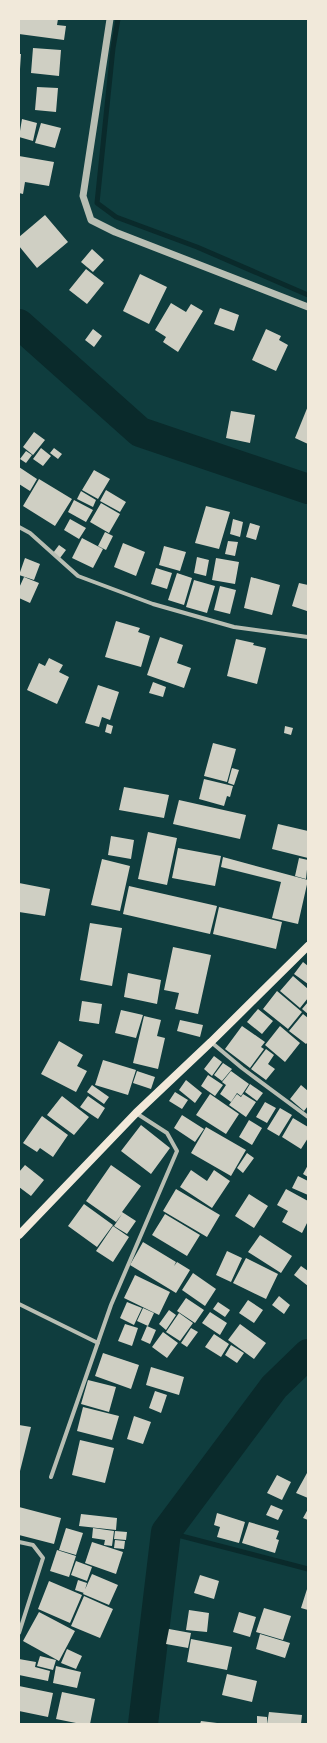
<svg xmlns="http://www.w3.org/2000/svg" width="327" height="1743" font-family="'Open Sans',sans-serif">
	<rect width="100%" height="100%" fill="#0f3d3e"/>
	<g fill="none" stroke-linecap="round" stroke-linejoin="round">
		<!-- stream -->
		<path stroke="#0a2a2b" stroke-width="5" d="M 118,19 L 113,48 L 97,203 L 116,217 L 197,247 L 308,295
			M 166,1532 L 308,1569"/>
		<!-- river -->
		<path stroke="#0a2a2b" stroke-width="30" d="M 19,324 L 140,432 L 308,489
			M 143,1724 L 166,1532 L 274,1387 L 308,1354"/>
	</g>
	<!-- building -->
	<path fill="#cfcfc3" d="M 19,19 L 58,19 L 57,25 L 66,26 L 64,40 L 19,34 Z
		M 33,48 L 61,50 L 59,76 L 31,73 Z
		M 19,54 L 21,54 L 20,69 L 19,69 Z
		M 37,87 L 58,88 L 56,112 L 35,110 Z
		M 22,119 L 37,123 L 33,141 L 19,137 Z
		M 41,123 L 61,128 L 55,148 L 35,143 Z
		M 19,156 L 54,162 L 49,186 L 25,182 L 23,194 L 19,193 Z
		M 45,215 L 68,242 L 37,268 L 19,246 L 19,237 Z
		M 92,249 L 104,260 L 93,272 L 81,262 Z
		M 86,269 L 104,283 L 87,304 L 69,290 Z
		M 140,274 L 167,287 L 149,324 L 123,311 Z
		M 171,303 L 186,312 L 191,304 L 203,311 L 178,352 L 163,342 L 166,337 L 155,330 Z
		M 220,308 L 239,315 L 234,331 L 214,324 Z
		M 93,329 L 102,336 L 94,347 L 85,340 Z
		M 266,329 L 281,336 L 279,340 L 288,345 L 276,371 L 252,360 Z
		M 308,406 L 308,444 L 295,438 Z
		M 231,411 L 255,415 L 250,443 L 226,438 Z
		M 34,432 L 45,440 L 33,455 L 23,447 Z
		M 41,448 L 51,456 L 43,466 L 33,459 Z
		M 54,448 L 62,454 L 58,459 L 50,453 Z
		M 26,451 L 32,455 L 26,463 L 20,459 Z
		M 19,467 L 37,479 L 30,491 L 19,484 Z
		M 94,470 L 110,479 L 98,499 L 82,490 Z
		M 39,479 L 72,499 L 55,526 L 23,506 Z
		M 106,490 L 126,502 L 120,512 L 100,501 Z
		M 81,491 L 96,500 L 93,507 L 77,499 Z
		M 74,500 L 93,510 L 86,522 L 68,512 Z
		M 101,503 L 120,514 L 109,533 L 90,522 Z
		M 206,506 L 230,512 L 219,549 L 195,543 Z
		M 70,519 L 86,528 L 79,539 L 64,530 Z
		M 233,519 L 243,522 L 240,537 L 230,534 Z
		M 250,523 L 260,526 L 256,540 L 246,537 Z
		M 105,532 L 113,536 L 106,550 L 98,546 Z
		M 82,538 L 103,549 L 93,568 L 72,558 Z
		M 228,541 L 238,542 L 235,556 L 225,554 Z
		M 123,543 L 145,552 L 136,576 L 114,567 Z
		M 59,545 L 66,550 L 60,558 L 53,553 Z
		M 164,546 L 186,552 L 180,571 L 159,565 Z
		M 197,557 L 209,560 L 206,576 L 194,573 Z
		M 25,558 L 40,564 L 34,580 L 19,575 Z
		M 216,558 L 239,562 L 235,584 L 212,580 Z
		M 156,568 L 172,573 L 167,589 L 151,584 Z
		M 177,573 L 192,578 L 184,605 L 168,600 Z
		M 24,577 L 39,583 L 30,603 L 19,598 L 19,588 Z
		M 251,577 L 280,585 L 272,615 L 244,608 Z
		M 194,580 L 215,586 L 207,613 L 186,607 Z
		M 299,583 L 308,585 L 307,611 L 292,606 Z
		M 220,586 L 236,590 L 230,614 L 214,610 Z
		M 116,621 L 140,628 L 138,632 L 150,636 L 141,667 L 105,657 Z
		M 160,637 L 183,645 L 177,663 L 191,668 L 184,688 L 147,675 Z
		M 236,639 L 254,643 L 253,645 L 266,648 L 257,684 L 227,676 Z
		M 49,658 L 63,665 L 59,672 L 69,677 L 57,704 L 27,690 L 39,663 L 45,666 Z
		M 153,682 L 166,687 L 163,697 L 149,693 Z
		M 98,685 L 119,692 L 110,720 L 102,717 L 99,727 L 85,723 Z
		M 107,724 L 113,726 L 111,734 L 105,732 Z
		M 285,726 L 293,728 L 291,735 L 284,733 Z
		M 213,743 L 236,749 L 227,782 L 204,776 Z
		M 232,768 L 239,770 L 234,785 L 228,783 Z
		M 204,779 L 233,786 L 230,797 L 227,796 L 224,806 L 199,799 Z
		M 124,787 L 169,795 L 164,818 L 119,810 Z
		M 179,800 L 246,815 L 240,839 L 173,824 Z
		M 278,824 L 308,831 L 308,858 L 272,849 Z
		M 148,832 L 177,838 L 167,885 L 138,879 Z
		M 111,836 L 134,840 L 131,859 L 108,855 Z
		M 178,848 L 221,856 L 215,886 L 172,878 Z
		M 223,857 L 308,880 L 298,924 L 272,918 L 281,882 L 221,867 Z
		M 299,858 L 308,860 L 306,879 L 295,876 Z
		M 102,859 L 130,866 L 120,911 L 91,905 Z
		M 19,883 L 50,889 L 45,916 L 19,912 Z
		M 129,886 L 217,906 L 210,934 L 123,914 Z
		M 219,907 L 282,922 L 276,949 L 213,934 Z
		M 90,923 L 122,928 L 112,986 L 80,980 Z
		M 173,947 L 211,955 L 198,1014 L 175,1009 L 179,993 L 164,990 Z
		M 303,962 L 308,966 L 308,984 L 294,974 Z
		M 128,973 L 161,980 L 157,1004 L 124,997 Z
		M 293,976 L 308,989 L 308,998 L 300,1008 L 280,991 Z
		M 277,991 L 302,1012 L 288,1029 L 263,1009 Z
		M 82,1001 L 102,1004 L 99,1024 L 79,1021 Z
		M 308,1002 L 308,1014 L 302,1009 Z
		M 258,1009 L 273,1021 L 262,1034 L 247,1022 Z
		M 121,1010 L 143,1015 L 136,1038 L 115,1033 Z
		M 303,1014 L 308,1018 L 308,1042 L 306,1044 L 289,1031 Z
		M 144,1016 L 161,1020 L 157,1036 L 165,1038 L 158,1069 L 133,1063 Z
		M 180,1020 L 203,1025 L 200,1037 L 177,1031 Z
		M 242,1026 L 265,1042 L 261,1047 L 264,1049 L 250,1068 L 225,1049 Z
		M 280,1026 L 300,1043 L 285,1062 L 265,1045 Z
		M 59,1041 L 83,1055 L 77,1066 L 87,1071 L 76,1092 L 41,1074 Z
		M 266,1049 L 274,1055 L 268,1064 L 275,1069 L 266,1080 L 251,1069 Z
		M 214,1056 L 222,1062 L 212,1076 L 204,1069 Z
		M 103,1060 L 136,1070 L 128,1095 L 95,1085 Z
		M 223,1063 L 232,1069 L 222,1081 L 214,1075 Z
		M 137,1071 L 155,1077 L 151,1089 L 133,1083 Z
		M 231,1071 L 249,1084 L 241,1096 L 237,1093 L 231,1102 L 220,1094 L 226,1085 L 222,1082 Z
		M 208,1075 L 223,1085 L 215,1096 L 201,1086 Z
		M 186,1080 L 202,1093 L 195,1103 L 179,1090 Z
		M 250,1084 L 263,1093 L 257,1101 L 245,1092 Z
		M 92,1085 L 109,1097 L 104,1104 L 87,1092 Z
		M 301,1085 L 308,1091 L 308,1106 L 304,1111 L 290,1099 Z
		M 175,1092 L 188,1100 L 182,1109 L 169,1101 Z
		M 210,1094 L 239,1114 L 226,1134 L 196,1115 Z
		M 237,1094 L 241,1097 L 243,1094 L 256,1102 L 246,1117 L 229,1105 Z
		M 62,1096 L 89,1117 L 74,1135 L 47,1115 Z
		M 88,1096 L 105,1108 L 98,1119 L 80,1107 Z
		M 265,1102 L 276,1108 L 267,1123 L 256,1117 Z
		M 280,1108 L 292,1115 L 279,1136 L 267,1129 Z
		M 182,1115 L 204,1129 L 195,1142 L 174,1128 Z
		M 42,1116 L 68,1135 L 53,1157 L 40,1148 L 37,1152 L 23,1143 Z
		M 293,1118 L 308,1127 L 308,1138 L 301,1149 L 282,1137 Z
		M 249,1120 L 262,1128 L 252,1145 L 239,1137 Z
		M 141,1125 L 170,1148 L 151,1174 L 121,1151 Z
		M 206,1127 L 246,1150 L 231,1176 L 191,1153 Z
		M 247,1153 L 254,1158 L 243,1173 L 237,1168 Z
		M 25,1165 L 44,1180 L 31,1196 L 19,1187 L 19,1172 Z
		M 111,1165 L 141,1186 L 122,1212 L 136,1221 L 127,1234 L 114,1226 L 122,1214 L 116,1222 L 86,1201 Z
		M 308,1165 L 308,1177 L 303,1174 Z
		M 191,1170 L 207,1181 L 214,1170 L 230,1181 L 212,1208 L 180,1187 Z
		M 298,1176 L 308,1181 L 308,1195 L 292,1188 Z
		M 176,1189 L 220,1215 L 207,1237 L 163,1211 Z
		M 286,1189 L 308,1201 L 308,1221 L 302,1233 L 282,1222 L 288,1211 L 277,1205 Z
		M 249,1194 L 268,1206 L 254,1228 L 235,1216 Z
		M 84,1204 L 113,1225 L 97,1247 L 68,1226 Z
		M 165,1214 L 200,1235 L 187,1256 L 152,1235 Z
		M 113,1226 L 129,1237 L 113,1262 L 96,1251 Z
		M 260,1235 L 292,1256 L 281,1273 L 248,1252 Z
		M 143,1242 L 176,1262 L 174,1266 L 177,1262 L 190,1270 L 176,1293 L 130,1265 Z
		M 227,1251 L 242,1258 L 231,1282 L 216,1275 Z
		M 246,1258 L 278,1274 L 266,1299 L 233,1283 Z
		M 301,1266 L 308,1271 L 308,1286 L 294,1275 Z
		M 193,1273 L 216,1289 L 205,1306 L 182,1290 Z
		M 135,1275 L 170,1292 L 159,1315 L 124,1298 Z
		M 279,1296 L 290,1305 L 284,1314 L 272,1305 Z
		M 186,1298 L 204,1310 L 195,1323 L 177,1311 Z
		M 248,1300 L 263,1310 L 254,1323 L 239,1313 Z
		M 127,1302 L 142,1308 L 134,1325 L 120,1318 Z
		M 218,1302 L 230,1310 L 225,1317 L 213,1309 Z
		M 143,1308 L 154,1313 L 148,1326 L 137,1321 Z
		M 169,1310 L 176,1315 L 166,1330 L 159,1324 Z
		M 210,1312 L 227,1323 L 220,1335 L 202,1323 Z
		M 179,1313 L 193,1323 L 180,1341 L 166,1332 Z
		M 125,1324 L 138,1328 L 132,1346 L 118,1341 Z
		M 240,1324 L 266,1343 L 254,1359 L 228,1340 Z
		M 147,1326 L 156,1330 L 150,1344 L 141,1340 Z
		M 191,1328 L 198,1332 L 187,1347 L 181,1343 Z
		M 163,1332 L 178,1343 L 167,1358 L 152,1347 Z
		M 214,1334 L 229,1344 L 221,1357 L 205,1347 Z
		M 231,1345 L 244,1353 L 237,1363 L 225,1355 Z
		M 103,1353 L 139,1365 L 131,1389 L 95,1376 Z
		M 151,1367 L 184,1377 L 179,1395 L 146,1385 Z
		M 88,1380 L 116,1387 L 109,1412 L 81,1404 Z
		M 155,1391 L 167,1395 L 161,1413 L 149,1408 Z
		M 83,1407 L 119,1416 L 112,1440 L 77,1431 Z
		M 134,1416 L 151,1422 L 143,1444 L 127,1439 Z
		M 19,1425 L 31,1427 L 20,1471 L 19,1471 Z
		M 80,1440 L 114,1448 L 105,1483 L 72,1475 Z
		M 307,1473 L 308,1474 L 308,1498 L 296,1493 Z
		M 277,1475 L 291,1482 L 282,1500 L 267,1493 Z
		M 271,1505 L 283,1510 L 278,1520 L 266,1515 Z
		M 19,1507 L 61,1518 L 54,1544 L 19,1535 Z
		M 308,1509 L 308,1520 L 303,1518 Z
		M 217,1513 L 245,1522 L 239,1543 L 217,1537 L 220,1527 L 214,1525 Z
		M 81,1514 L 117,1518 L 116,1530 L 79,1526 Z
		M 249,1522 L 279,1531 L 276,1539 L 279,1540 L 275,1553 L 242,1543 Z
		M 66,1528 L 83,1533 L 76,1555 L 59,1550 Z
		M 93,1528 L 114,1531 L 112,1546 L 104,1545 L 105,1540 L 92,1538 Z
		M 115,1531 L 127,1532 L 126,1540 L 114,1539 Z
		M 115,1540 L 125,1541 L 124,1549 L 114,1548 Z
		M 92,1542 L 123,1552 L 116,1574 L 85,1563 Z
		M 57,1550 L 76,1556 L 69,1577 L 50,1571 Z
		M 76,1561 L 92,1567 L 87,1581 L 71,1575 Z
		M 92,1574 L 118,1585 L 109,1605 L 83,1594 Z
		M 200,1575 L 219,1581 L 214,1599 L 194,1593 Z
		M 78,1580 L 87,1583 L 84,1593 L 75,1590 Z
		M 49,1581 L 82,1595 L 70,1623 L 38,1609 Z
		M 308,1586 L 308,1610 L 301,1608 Z
		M 84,1596 L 113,1609 L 100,1638 L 71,1626 Z
		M 264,1608 L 291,1616 L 283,1640 L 256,1632 Z
		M 189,1610 L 209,1613 L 207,1632 L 186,1630 Z
		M 39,1612 L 75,1631 L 59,1661 L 23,1641 Z
		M 239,1612 L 256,1617 L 250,1637 L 233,1632 Z
		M 169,1629 L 191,1633 L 188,1648 L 166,1644 Z
		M 260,1634 L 290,1643 L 285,1658 L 256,1649 Z
		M 191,1639 L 232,1647 L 227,1670 L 187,1662 Z
		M 67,1649 L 82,1656 L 76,1669 L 61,1663 Z
		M 40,1656 L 56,1660 L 53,1670 L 37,1666 Z
		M 19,1659 L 36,1662 L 35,1667 L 50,1671 L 48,1681 L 19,1675 Z
		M 56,1666 L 81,1672 L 77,1688 L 53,1683 Z
		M 227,1674 L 257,1681 L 252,1702 L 222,1695 Z
		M 19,1686 L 53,1693 L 48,1717 L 19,1711 Z
		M 62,1692 L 95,1699 L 90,1724 L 81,1724 L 56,1719 Z
		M 269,1712 L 302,1715 L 301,1724 L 267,1724 Z
		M 257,1716 L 267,1717 L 267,1724 L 257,1724 Z
		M 201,1721 L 217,1723 L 217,1724 L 200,1724 Z"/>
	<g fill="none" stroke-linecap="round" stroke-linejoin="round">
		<!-- minor -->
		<path stroke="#b8beb3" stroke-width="4" d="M 19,527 L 30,533 L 78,576 L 153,604 L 234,627 L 308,637
			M 211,1042 L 242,1068 L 308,1117
			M 19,1304 L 98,1343
			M 51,1477 L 111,1305 L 177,1151 L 167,1133 L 136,1113
			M 19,1542 L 33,1545 L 43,1558 L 19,1633"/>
		<!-- tertiary -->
		<path stroke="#b8beb3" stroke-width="7" d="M 110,19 L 83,196 L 91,220 L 115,232 L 308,307"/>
		<!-- secondary -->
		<path stroke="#f1e9da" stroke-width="8" d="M 19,1235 L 136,1113 L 211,1042 L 308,946"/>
	</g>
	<!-- border -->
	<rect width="327" height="1743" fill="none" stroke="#f1e9da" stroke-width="40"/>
</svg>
